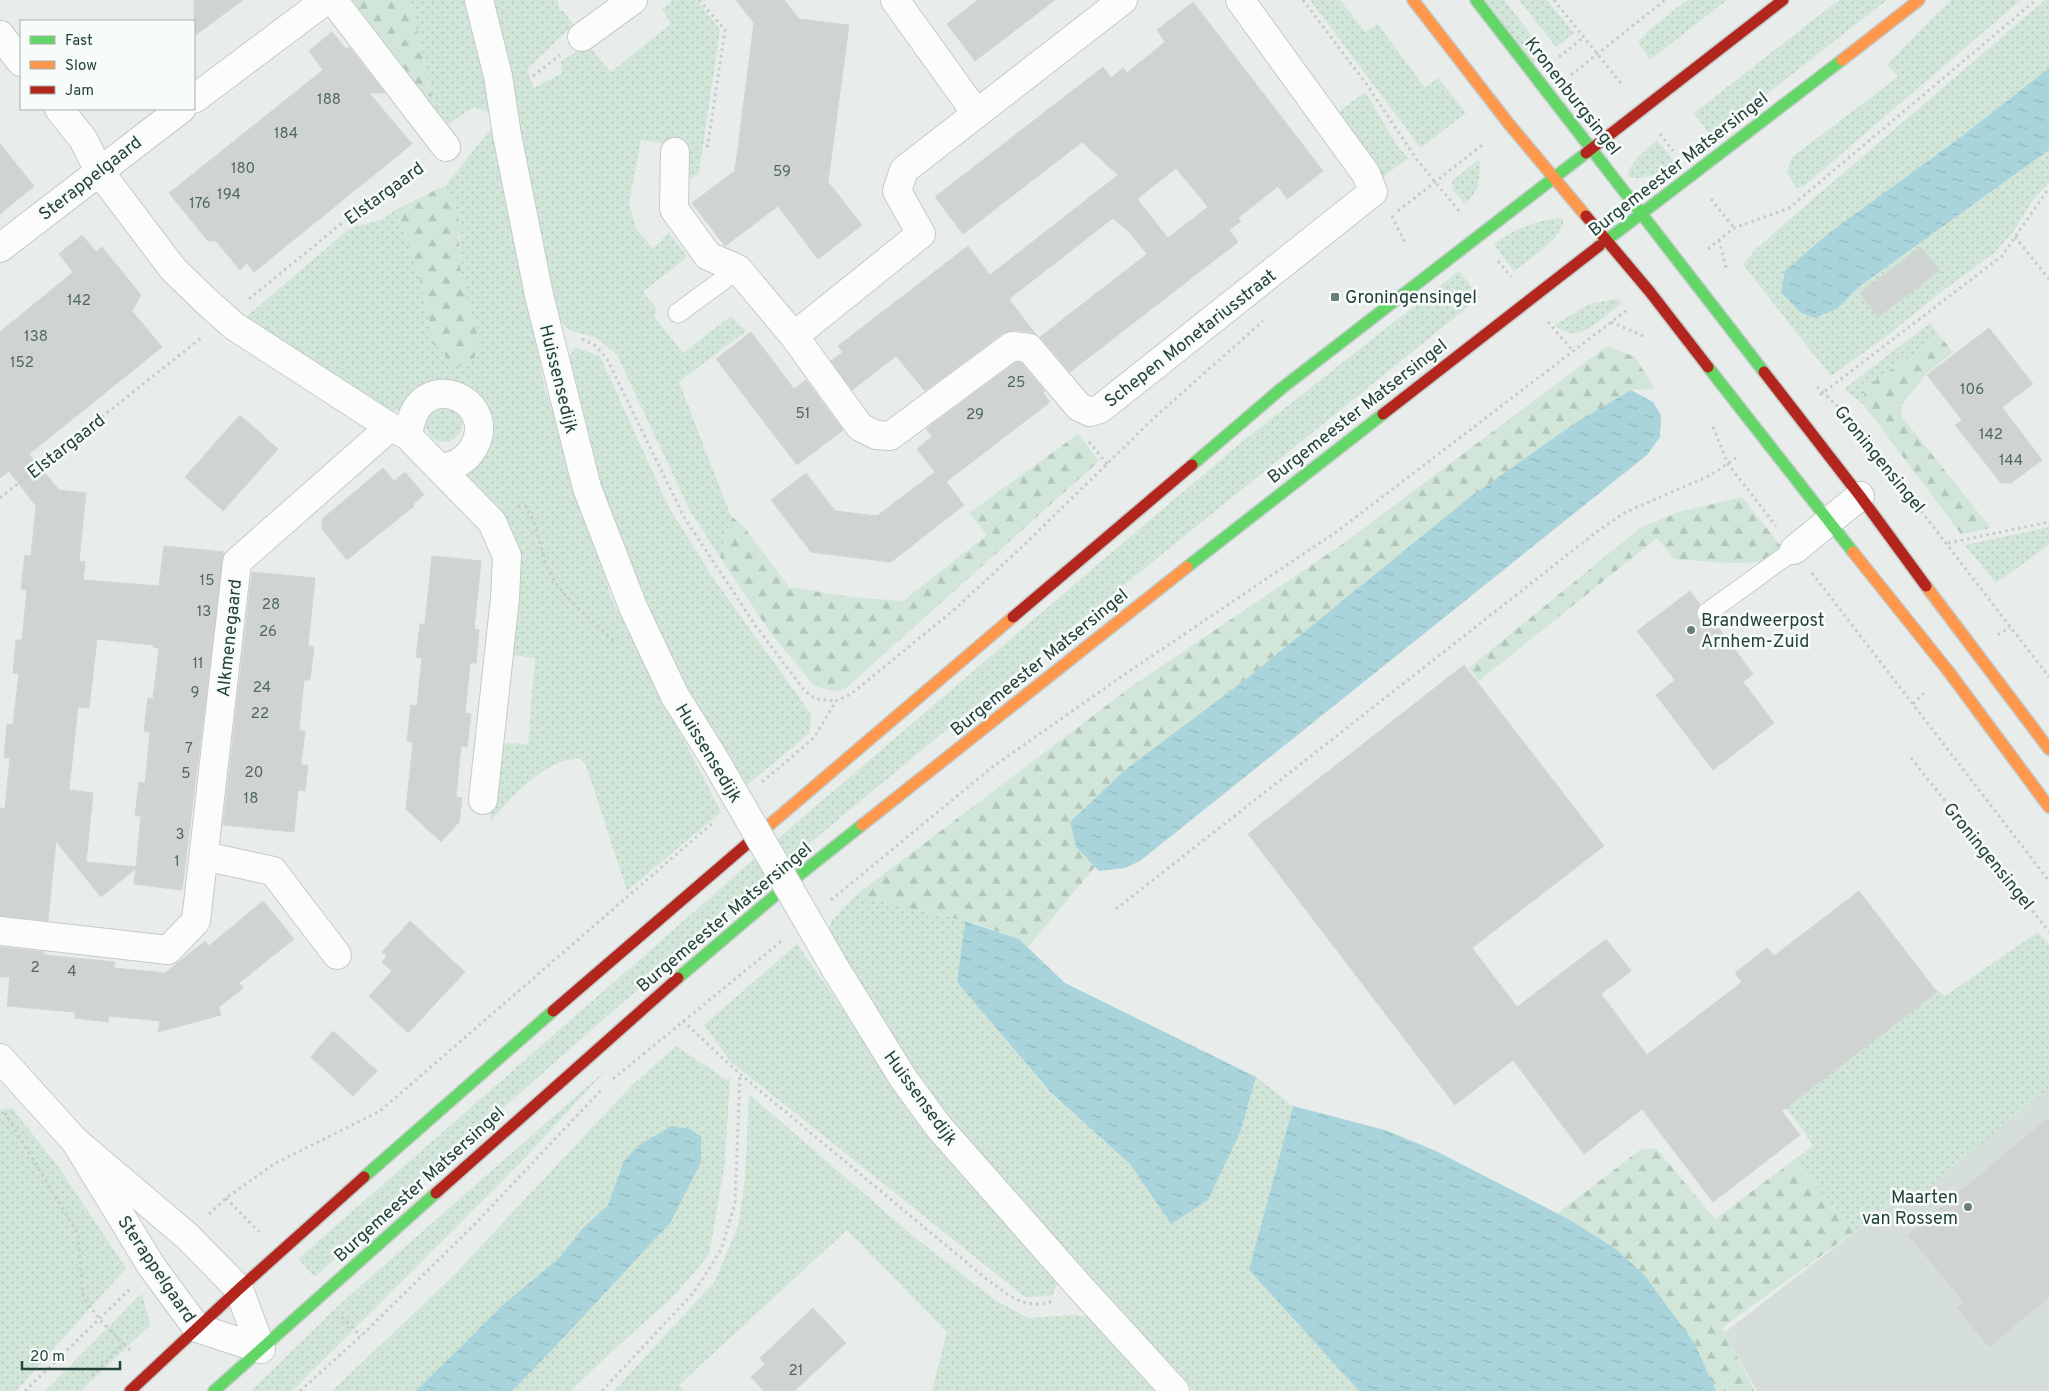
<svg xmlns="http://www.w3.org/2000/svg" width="2049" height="1391" font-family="Overpass,sans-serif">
	<defs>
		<pattern id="grass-dots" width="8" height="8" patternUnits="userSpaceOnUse" patternTransform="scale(1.25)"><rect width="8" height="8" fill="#d1e6d8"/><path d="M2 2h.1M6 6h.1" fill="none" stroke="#b3c6ba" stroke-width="1.8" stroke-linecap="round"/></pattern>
		<pattern id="forest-firs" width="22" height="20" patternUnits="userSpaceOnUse" patternTransform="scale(1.25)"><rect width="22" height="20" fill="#d1e6d8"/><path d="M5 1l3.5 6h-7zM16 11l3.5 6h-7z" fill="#b3c6ba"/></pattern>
		<pattern id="water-ripples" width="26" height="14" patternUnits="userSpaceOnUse" patternTransform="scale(1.25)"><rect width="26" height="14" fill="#a9d4db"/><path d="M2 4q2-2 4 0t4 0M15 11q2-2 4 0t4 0" fill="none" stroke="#91b7bd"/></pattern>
	</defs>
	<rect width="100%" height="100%" fill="#e8edeb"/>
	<!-- built -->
	<path fill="#d6dedb" d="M 2049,1081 L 2049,1391 L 1757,1391 L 1724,1333 Z"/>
	<!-- grass -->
	<path fill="url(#grass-dots)" d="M 410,0 L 468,0 L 482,63 L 490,113 L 474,107 L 446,126 L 438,124 Z
		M 492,0 L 558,0 L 559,10 L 564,11 L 573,25 L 527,69 L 534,88 L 562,73 L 561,62 L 587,44 L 611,72 L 671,24 L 662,9 L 673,0 L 697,0 L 720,30 L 699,173 L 682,184 L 685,145 L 641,140 L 629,203 L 636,228 L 653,249 L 669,232 L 687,257 L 643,292 L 657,309 L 654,316 L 683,353 L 731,316 L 746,331 L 679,382 L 731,516 L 720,557 L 690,511 L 617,355 L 597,338 L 569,330 L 554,313 Z
		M 1310,0 L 1340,0 L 1365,32 L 1378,24 L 1425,88 L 1438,78 L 1466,113 L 1421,148 Z
		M 1485,0 L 1504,0 L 1546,54 L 1534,63 Z
		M 1519,0 L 1547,0 L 1574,33 L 1556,47 Z
		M 1687,0 L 1727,0 L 1650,60 L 1638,42 L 1649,30 Z
		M 1839,0 L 1887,0 L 1712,137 L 1694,113 Z
		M 1952,0 L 2021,0 L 1804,186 L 1796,188 L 1787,172 L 1792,157 L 1898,77 L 1887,65 L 1935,15 Z
		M 2045,0 L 2049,0 L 2049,68 L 1957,140 L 1830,232 L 1815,246 L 1838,308 L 1860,286 L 2049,150 L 2049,183 L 2032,201 L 2014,231 L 1994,253 L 1941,292 L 1888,335 L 1831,376 L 1743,265 L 1754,251 L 1791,218 Z
		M 1365,92 L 1397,145 L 1408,158 L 1383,177 L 1380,170 L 1336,114 Z
		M 493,126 L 544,385 L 612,600 L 721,812 L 627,891 L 586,765 L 579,758 C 543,761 512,796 490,822 L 499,743 L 528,744 L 535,658 L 513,655 L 515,602 L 509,534 L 461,469 L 483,401 C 457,371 417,372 400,410 L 384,412 L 250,323 L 246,317 L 349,229 C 370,220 375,227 395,210 C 413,254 427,298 434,345 C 443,348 445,356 448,364 L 465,293 L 460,266 L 460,237 L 446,185 Z
		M 1657,140 L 1677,165 C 1665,170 1641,183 1628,176 C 1628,163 1648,149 1657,140 Z
		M 1478,160 L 1480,161 C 1479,182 1481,189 1465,204 L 1453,190 L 1452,181 Z
		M 1557,218 L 1562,219 L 1563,222 C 1561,240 1528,260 1514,271 L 1494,244 C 1514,229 1532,222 1557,218 Z
		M 1459,271 L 1480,297 C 1215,512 947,725 687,947 C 561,1055 438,1166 315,1277 L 298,1259 L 753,860 L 1131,536 L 1243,441 Z
		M 1616,299 L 1622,302 L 1618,306 C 1601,319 1576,347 1555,325 L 1589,304 Z
		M 1930,323 L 1939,335 L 1866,388 L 1863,404 L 1844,389 Z
		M 575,347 L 600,356 L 668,506 L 713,578 L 811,714 L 810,733 L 746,786 L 669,661 L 618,554 L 564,365 Z
		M426 424a18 18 0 1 1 36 0a18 18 0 1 1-36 0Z
		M 2049,527 L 2049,545 L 1996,583 L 1965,545 Z
		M 856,895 L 965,921 L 957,982 L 1050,1093 L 1130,1164 L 1171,1224 L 1241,1130 L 1256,1077 L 1293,1106 L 1249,1270 L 1359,1391 L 1192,1391 L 1102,1289 L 1000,1184 L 925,1097 L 826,936 L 832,920 Z
		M 2038,932 L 2049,945 L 2049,1088 L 1906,1206 L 1893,1202 L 1855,1231 L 1794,1160 L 1813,1146 L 1803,1130 L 1718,1021 L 1826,1073 L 1936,989 L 1945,996 Z
		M 797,944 L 841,1007 L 913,1117 L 1059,1279 L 1052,1296 L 1025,1297 L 730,1061 L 704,1025 Z
		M 676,1046 L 727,1080 L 730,1077 L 725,1163 L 709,1255 L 673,1297 L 609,1354 L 571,1391 L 512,1391 L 553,1349 L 670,1223 L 701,1136 L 690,1129 L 616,1186 L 608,1205 L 583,1228 L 558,1259 L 505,1303 L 416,1391 L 332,1391 L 452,1277 L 632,1085 Z
		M 606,1070 L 525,1158 L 292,1391 L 251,1391 L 339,1305 Z
		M 749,1094 L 913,1236 L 995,1300 L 1028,1318 L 1074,1315 L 1095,1318 L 1160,1391 L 932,1391 L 947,1332 L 847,1230 L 679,1385 L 684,1391 L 614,1391 L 715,1281 L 738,1226 L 745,1180 Z
		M 12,1108 L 57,1165 L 126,1268 L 16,1391 L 0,1391 L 0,1112 L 2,1110 Z
		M 142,1293 L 150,1325 L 81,1391 L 45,1391 Z"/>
	<!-- forest -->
	<path fill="url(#forest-firs)" d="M 340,0 L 410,0 L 438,124 Z
		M 446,185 L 458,213 L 460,266 L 465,293 L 480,344 L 474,358 L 459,367 L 448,364 C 445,356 443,348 434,345 C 427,298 413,254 395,210 Z
		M 1939,335 L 1953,352 L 1926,374 L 1901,406 L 1902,417 L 1991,528 L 1961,534 L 1863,404 L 1865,388 Z
		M 1607,346 L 1635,357 L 1655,389 L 1631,390 L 1575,423 L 1471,497 L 1245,680 L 1126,769 L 1070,822 L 1076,847 L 1095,867 L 1028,947 L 1019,939 L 977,924 L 856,895 L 1135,684 L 1344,543 Z
		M 1078,434 L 1099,461 L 845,689 L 835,691 L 814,686 L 768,629 L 720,557 L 731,516 L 744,527 L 789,587 L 851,597 L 903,601 L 987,535 L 969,513 Z
		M 1742,497 L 1787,554 C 1759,569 1707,561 1674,559 L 1657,538 L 1479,681 L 1469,668 L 1640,528 L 1678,512 Z
		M 1656,1148 L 1715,1219 L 1794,1160 L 1855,1231 L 1722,1328 L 1755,1391 L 1716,1391 L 1695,1344 L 1616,1249 L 1558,1213 L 1640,1150 Z"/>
	<!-- water -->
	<path fill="url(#water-ripples)" d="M 2049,68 L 2049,150 L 1860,286 L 1838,308 L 1815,318 L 1801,313 L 1781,292 L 1785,271 L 1830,232 L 1957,140 Z
		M 1631,390 L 1653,402 L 1661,415 L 1660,437 L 1647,455 L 1140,861 L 1125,868 L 1099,871 L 1076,847 L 1070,822 L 1126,769 L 1245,680 L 1470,497 L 1575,423 Z
		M 965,921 L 1019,939 L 1065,983 L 1256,1077 L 1241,1130 L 1208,1200 L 1171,1224 L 1130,1164 L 1051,1093 L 957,982 Z
		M 1293,1106 L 1385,1130 L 1436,1151 L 1570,1220 L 1616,1249 L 1645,1276 L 1695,1344 L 1716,1391 L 1359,1391 L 1249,1270 Z
		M 672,1126 L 690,1129 L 701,1136 L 701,1162 L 670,1223 L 553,1349 L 512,1391 L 416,1391 L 505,1303 L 558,1259 L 583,1228 L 608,1205 L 624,1161 L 639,1145 Z"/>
	<!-- building -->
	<path fill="#cfd4d2" stroke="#d1d6d4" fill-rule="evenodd" d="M 194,0 L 243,0 L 194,36 Z
		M 736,0 L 784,0 L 799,19 L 849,25 L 828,182 L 862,225 L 818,259 L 778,206 L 725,246 L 692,203 L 735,171 L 754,23 Z
		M 978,0 L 1055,0 L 975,61 L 947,24 Z
		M 1193,2 L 1323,171 L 1287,199 L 1278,186 L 1238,218 L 1241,221 L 1229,230 L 1238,242 L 1070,372 L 1040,337 L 1147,254 L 1130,233 L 1113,218 L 1009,299 L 1037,336 L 1031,332 L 1014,330 L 1003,333 L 925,391 L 896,356 L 852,390 L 831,361 L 843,352 L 838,346 L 968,246 L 990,275 L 1118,175 L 1082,142 L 963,234 L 935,197 L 1103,67 L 1111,78 L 1123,68 L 1127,73 L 1165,42 L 1157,30 ZM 1176,168 L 1208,207 L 1168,238 L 1137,199 Z
		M 332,32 L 346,49 L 349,47 L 385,93 L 369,93 L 412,144 L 254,272 L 247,263 L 240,270 L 216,241 L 208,241 L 169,193 L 323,70 L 309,51 Z
		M 0,144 L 34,186 L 0,214 Z
		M 82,235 L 96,252 L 102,247 L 141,295 L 132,311 L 162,347 L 29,454 L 59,490 L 86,493 L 79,561 L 85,562 L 83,580 L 159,586 L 164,546 L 224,552 L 182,890 L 134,884 L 136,868 L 101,897 L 56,841 L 48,921 L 0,916 L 0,808 L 5,809 L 10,758 L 4,758 L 7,724 L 13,725 L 19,674 L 13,673 L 16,640 L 22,640 L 27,590 L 21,589 L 25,555 L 31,556 L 36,506 L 9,471 L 0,478 L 0,332 L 73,272 L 59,254 ZM 97,639 L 153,645 L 153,647 L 159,648 L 153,699 L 148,698 L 144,731 L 150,732 L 145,783 L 139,782 L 135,816 L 141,816 L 136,867 L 86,862 L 93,793 L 69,790 L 78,707 L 89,708 Z
		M 1921,247 L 1939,271 L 1878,317 L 1860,293 Z
		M 1989,328 L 2033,384 L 2002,407 L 2042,460 L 2011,483 L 2001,483 L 1955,425 L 1962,420 L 1927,375 Z
		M 751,332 L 794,389 L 806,380 L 843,430 L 797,465 L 716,359 Z
		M 1016,362 L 1021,363 L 1045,391 L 1043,393 L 1050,402 L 946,482 L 964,505 L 891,562 L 811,552 L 771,500 L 806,473 L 835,511 L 877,516 L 935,472 L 917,449 L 932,437 L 926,429 Z
		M 240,415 L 278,449 L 223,511 L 185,477 Z
		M 383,468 L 394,481 L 405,472 L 424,495 L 413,504 L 414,506 L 347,560 L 322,529 L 322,519 Z
		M 432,556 L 481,561 L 474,629 L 479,630 L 476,663 L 470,663 L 465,713 L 471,714 L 467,747 L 461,746 L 456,797 L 462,798 L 459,822 L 441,842 L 406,809 L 413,742 L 407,741 L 411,705 L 417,706 L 422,658 L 416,657 L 420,624 L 425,624 Z
		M 252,572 L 315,578 L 308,646 L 314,647 L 310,680 L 304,680 L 299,731 L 305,731 L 301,765 L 308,765 L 305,791 L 298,790 L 294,832 L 223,825 Z
		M 1690,591 L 1700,604 L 1696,614 L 1698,620 L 1708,624 L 1714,622 L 1753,674 L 1743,682 L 1774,723 L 1713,770 L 1656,695 L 1675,680 L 1637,631 Z
		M 1464,665 L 1604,846 L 1472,948 L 1517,1007 L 1606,939 L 1631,971 L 1601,994 L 1647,1055 L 1742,982 L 1735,973 L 1767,948 L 1774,956 L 1859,891 L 1937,992 L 1782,1111 L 1800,1135 L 1713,1202 L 1642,1109 L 1584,1154 L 1513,1060 L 1455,1105 L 1248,834 Z
		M 263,901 L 294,939 L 239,983 L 243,988 L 219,1007 L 221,1015 L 158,1032 L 160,1021 L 109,1016 L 108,1022 L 75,1018 L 75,1012 L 7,1006 L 10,977 L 0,977 L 0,947 L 44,952 L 44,955 L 115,962 L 114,968 L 165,973 L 205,941 L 209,946 Z
		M 410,921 L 465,972 L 408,1033 L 369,996 L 392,971 L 382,962 L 387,956 L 382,952 Z
		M 333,1031 L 377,1071 L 353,1096 L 311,1057 Z
		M 2049,1117 L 2049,1297 L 1989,1347 L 1957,1308 L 1964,1302 L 1908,1235 Z
		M 813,1308 L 846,1343 L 794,1391 L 764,1391 L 751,1377 L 765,1364 L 760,1358 Z"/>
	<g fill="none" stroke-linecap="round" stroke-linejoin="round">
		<defs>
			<path id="lane" d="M 678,313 L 738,269
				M 1707,613 L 1794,550"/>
			<path id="street" d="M 333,0 L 446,147
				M 479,0 L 498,76 L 507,135 L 539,295 L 587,488 L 633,607 L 675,696 L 712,755
				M 895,0 L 976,113
				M 0,35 L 21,62
				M 582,37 L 633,0
				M 194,99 L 326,0
				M 59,109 L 83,139 L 99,171 L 173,269 L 206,301 L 234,326 L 390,427 L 407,435 L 492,522 L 507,556 L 505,598 L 483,800
				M 675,152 L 674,209 L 708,256 L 738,269 L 794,336 L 921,234 L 897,191 L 904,170 L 1123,0
				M 0,248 L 181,109
				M 794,336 L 860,427 L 876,435 L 890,436 L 1012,346 L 1029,348 L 1079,407 L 1090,412 L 1100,409 L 1373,192 L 1366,174 L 1240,0
				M 407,435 C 410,428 411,419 414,413 C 436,371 497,405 474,447 C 466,461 455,466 440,468
				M 1794,550 L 1860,496
				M 204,856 L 273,871 L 337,955
				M 0,931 L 168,950 L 196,921 L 237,562 L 390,427
				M 835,968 L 903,1078 L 938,1126 L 1079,1286 L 1175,1391
				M 0,1058 L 75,1141 L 187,1236 L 239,1289 L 261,1349 L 197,1328 L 152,1267 L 75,1141"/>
			<path id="fast" d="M 1476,0 L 1764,372
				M 1599,246 L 1842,60
				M 1708,367 L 1853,552
				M 1192,465 L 1282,388 L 1586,153
				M 1187,567 L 1383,414
				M 678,978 L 798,876 L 862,825
				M 364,1177 L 553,1011
				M 214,1391 L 436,1193"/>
			<path id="slow" d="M 1413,0 L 1509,124 L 1586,216
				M 1842,60 L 1919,0
				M 1853,552 L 1949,672 L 2049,807
				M 1926,586 L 2049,749
				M 862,825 L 1187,567
				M 747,844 L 1013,617"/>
			<path id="jam" d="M 1586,153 L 1783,0
				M 1586,216 L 1650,292 L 1708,367
				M 1764,372 L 1860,496 L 1926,586
				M 1383,414 L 1599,246
				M 1013,617 L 1192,465
				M 553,1011 L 747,844
				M 436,1193 L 678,978
				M 130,1391 L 239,1289 L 364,1177"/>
		</defs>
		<!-- lane casing -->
		<use href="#lane" stroke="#c5cac8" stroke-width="21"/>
		<!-- street casing -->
		<use href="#street" stroke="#c5cac8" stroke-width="30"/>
		<!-- fast casing -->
		<use href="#fast" stroke="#c3cbc8" stroke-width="14"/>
		<!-- slow casing -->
		<use href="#slow" stroke="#c3cbc8" stroke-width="14"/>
		<!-- jam casing -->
		<use href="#jam" stroke="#c3cbc8" stroke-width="14"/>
		<!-- path -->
		<path stroke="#c3ccca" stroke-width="3" stroke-dasharray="2.5 4" stroke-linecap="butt" d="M 699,0 L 725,30 L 707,149
			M 1303,0 L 1367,85 L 1417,160 L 1460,212
			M 1554,0 L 1623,86
			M 1559,57 L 1584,37
			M 1571,75 L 1665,0
			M 533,76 L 560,55
			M 1660,134 L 1673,151
			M 1711,199 L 1734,228
			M 1398,211 L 1485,143
			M 1392,216 L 1405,243
			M 2015,237 L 2049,279
			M 1719,240 L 1727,271
			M 1708,249 L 1734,228 L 1789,208 L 2036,0
			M 1498,261 L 1511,277
			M 249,299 L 358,210 L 385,197 L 422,167
			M 1548,322 L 1572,350
			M 1611,322 L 1641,335 L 1645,339
			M 582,339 L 596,346 L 607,359 L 684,517 L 755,625 L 804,690 L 815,699 L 835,701
			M 1817,387 L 1847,415 L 2049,677
			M 1820,395 L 2002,256 L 2049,188
			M 1713,427 L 1728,464 L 1776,526
			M 1089,442 L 1107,464
			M 0,498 L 201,338
			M 518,506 L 525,506 C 539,525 539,549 549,571 C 561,597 594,622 615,642
			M 1948,543 L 2049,522
			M 1812,573 L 2049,881
			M 1998,635 L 2010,627
			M 1913,704 L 1926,691
			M 1911,758 L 2049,932
			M 762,782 L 814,738 L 836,701 L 851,694 L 955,609 L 1024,545 L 1155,417 L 1263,321
			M 831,900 L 991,768 L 1128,672 L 1339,530 L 1627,310
			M 1116,909 L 1599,530 L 1626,512 L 1711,475 L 1739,456
			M 683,1021 L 740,1074 L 984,1277 C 1008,1294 1022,1311 1053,1301
			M 613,1079 L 784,939
			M 5,1113 L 78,1234 L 83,1297 L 100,1320 L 131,1351
			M 226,1198 L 259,1232
			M 209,1214 L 226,1198 L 274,1164 L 380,1111 L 715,821
			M 342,1317 L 361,1336
			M 92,1376 L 124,1344
			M 25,1391 L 130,1289
			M 300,1391 L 361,1336 L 473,1226 L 603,1088
			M 602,1391 L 694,1292 L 721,1250 L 735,1203 L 740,1074"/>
		<!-- lane -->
		<use href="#lane" stroke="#fcfcfc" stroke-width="19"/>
		<!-- street -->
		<use href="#street" stroke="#fcfcfc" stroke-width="28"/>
		<!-- fast -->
		<use href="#fast" stroke="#63d668" stroke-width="11"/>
		<!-- slow -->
		<use href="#slow" stroke="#ff974d" stroke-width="11"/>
		<!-- jam -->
		<use href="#jam" stroke="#b3261e" stroke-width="11"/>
		<defs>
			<path id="street-bridge" d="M 712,755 L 835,968"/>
		</defs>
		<!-- street-bridge casing -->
		<use href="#street-bridge" stroke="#c5cac8" stroke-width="30" stroke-linecap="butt"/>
		<!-- street-bridge -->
		<use href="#street-bridge" stroke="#fcfcfc" stroke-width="28"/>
	</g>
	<!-- markers -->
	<g fill="#697e78" stroke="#f7fbf9" stroke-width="2">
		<rect x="1330" y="292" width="10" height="10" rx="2.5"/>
		<circle cx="1691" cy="630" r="5"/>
		<circle cx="1968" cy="1207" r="5"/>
	</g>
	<g text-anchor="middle" stroke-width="5" stroke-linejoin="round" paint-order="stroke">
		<!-- number labels -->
		<g font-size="15" fill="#506761">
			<text x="329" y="104">188</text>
			<text x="286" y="138">184</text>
			<text x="243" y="173">180</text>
			<text x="782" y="176">59</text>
			<text x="229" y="199">194</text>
			<text x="200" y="208">176</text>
			<text x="79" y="305">142</text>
			<text x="36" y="341">138</text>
			<text x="22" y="367">152</text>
			<text x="1016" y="387">25</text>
			<text x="1972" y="394">106</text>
			<text x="803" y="418">51</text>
			<text x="975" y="419">29</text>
			<text x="1991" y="439">142</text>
			<text x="2011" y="465">144</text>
			<text x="207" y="585">15</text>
			<text x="271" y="609">28</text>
			<text x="204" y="616">13</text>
			<text x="268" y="636">26</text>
			<text x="198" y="668">11</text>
			<text x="262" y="692">24</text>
			<text x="195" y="697">9</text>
			<text x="260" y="718">22</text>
			<text x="189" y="753">7</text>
			<text x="254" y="777">20</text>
			<text x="186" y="778">5</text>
			<text x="251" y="803">18</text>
			<text x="180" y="839">3</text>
			<text x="177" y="866">1</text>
			<text x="35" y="972">2</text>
			<text x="72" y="976">4</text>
			<text x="796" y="1375">21</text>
		</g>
		<!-- street labels -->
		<g font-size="18" fill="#24423a" stroke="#f7fbf9">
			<text transform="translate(1573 96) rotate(52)" y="6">Kronenburgsingel</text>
			<text transform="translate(1678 164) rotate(-38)" y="6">Burgemeester Matsersingel</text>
			<text transform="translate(90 178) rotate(-38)" y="6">Sterappelgaard</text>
			<text transform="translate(384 193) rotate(-36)" y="6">Elstargaard</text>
			<text transform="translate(1190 338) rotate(-38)" y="6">Schepen Monetariusstraat</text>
			<text transform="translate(559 379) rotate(76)" y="6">Huissensedijk</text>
			<text transform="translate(1357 411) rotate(-38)" y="6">Burgemeester Matsersingel</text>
			<text transform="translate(66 446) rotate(-38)" y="6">Elstargaard</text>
			<text transform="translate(1880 459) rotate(51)" y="6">Groningensingel</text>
			<text transform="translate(229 638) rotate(-84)" y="6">Alkmenegaard</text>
			<text transform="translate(1039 662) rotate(-39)" y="6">Burgemeester Matsersingel</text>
			<text transform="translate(709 753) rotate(59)" y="6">Huissensedijk</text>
			<text transform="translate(1989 856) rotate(51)" y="6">Groningensingel</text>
			<text transform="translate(724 917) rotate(-40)" y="6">Burgemeester Matsersingel</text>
			<text transform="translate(921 1098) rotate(54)" y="6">Huissensedijk</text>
			<text transform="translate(419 1184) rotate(-42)" y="6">Burgemeester Matsersingel</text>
			<text transform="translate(157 1269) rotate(56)" y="6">Sterappelgaard</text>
		</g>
		<!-- poi labels -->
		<g font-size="18" fill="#24423a" stroke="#f7fbf9" text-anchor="start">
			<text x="1345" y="303">Groningensingel</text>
			<text x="1701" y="626">Brandweerpost<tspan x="1701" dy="21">Arnhem-Zuid</tspan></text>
			<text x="1958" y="1203" text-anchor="end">Maarten<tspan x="1958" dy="21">van Rossem</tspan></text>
		</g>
	</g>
	<!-- legend -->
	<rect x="20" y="20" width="175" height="90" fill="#f7fbf9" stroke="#a3b1ad"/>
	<rect x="30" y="36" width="25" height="8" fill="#63d668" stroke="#a3b1ad"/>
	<text x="65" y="45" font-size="15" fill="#24423a">Fast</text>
	<rect x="30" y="61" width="25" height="8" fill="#ff974d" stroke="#a3b1ad"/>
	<text x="65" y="70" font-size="15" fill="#24423a">Slow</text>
	<rect x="30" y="86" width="25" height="8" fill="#b3261e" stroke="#a3b1ad"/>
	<text x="65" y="95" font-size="15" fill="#24423a">Jam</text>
	<!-- scale -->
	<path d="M22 1361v8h98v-8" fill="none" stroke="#24423a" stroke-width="2.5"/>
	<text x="30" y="1361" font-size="15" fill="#24423a" stroke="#f7fbf9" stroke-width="4" paint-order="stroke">20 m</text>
</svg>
